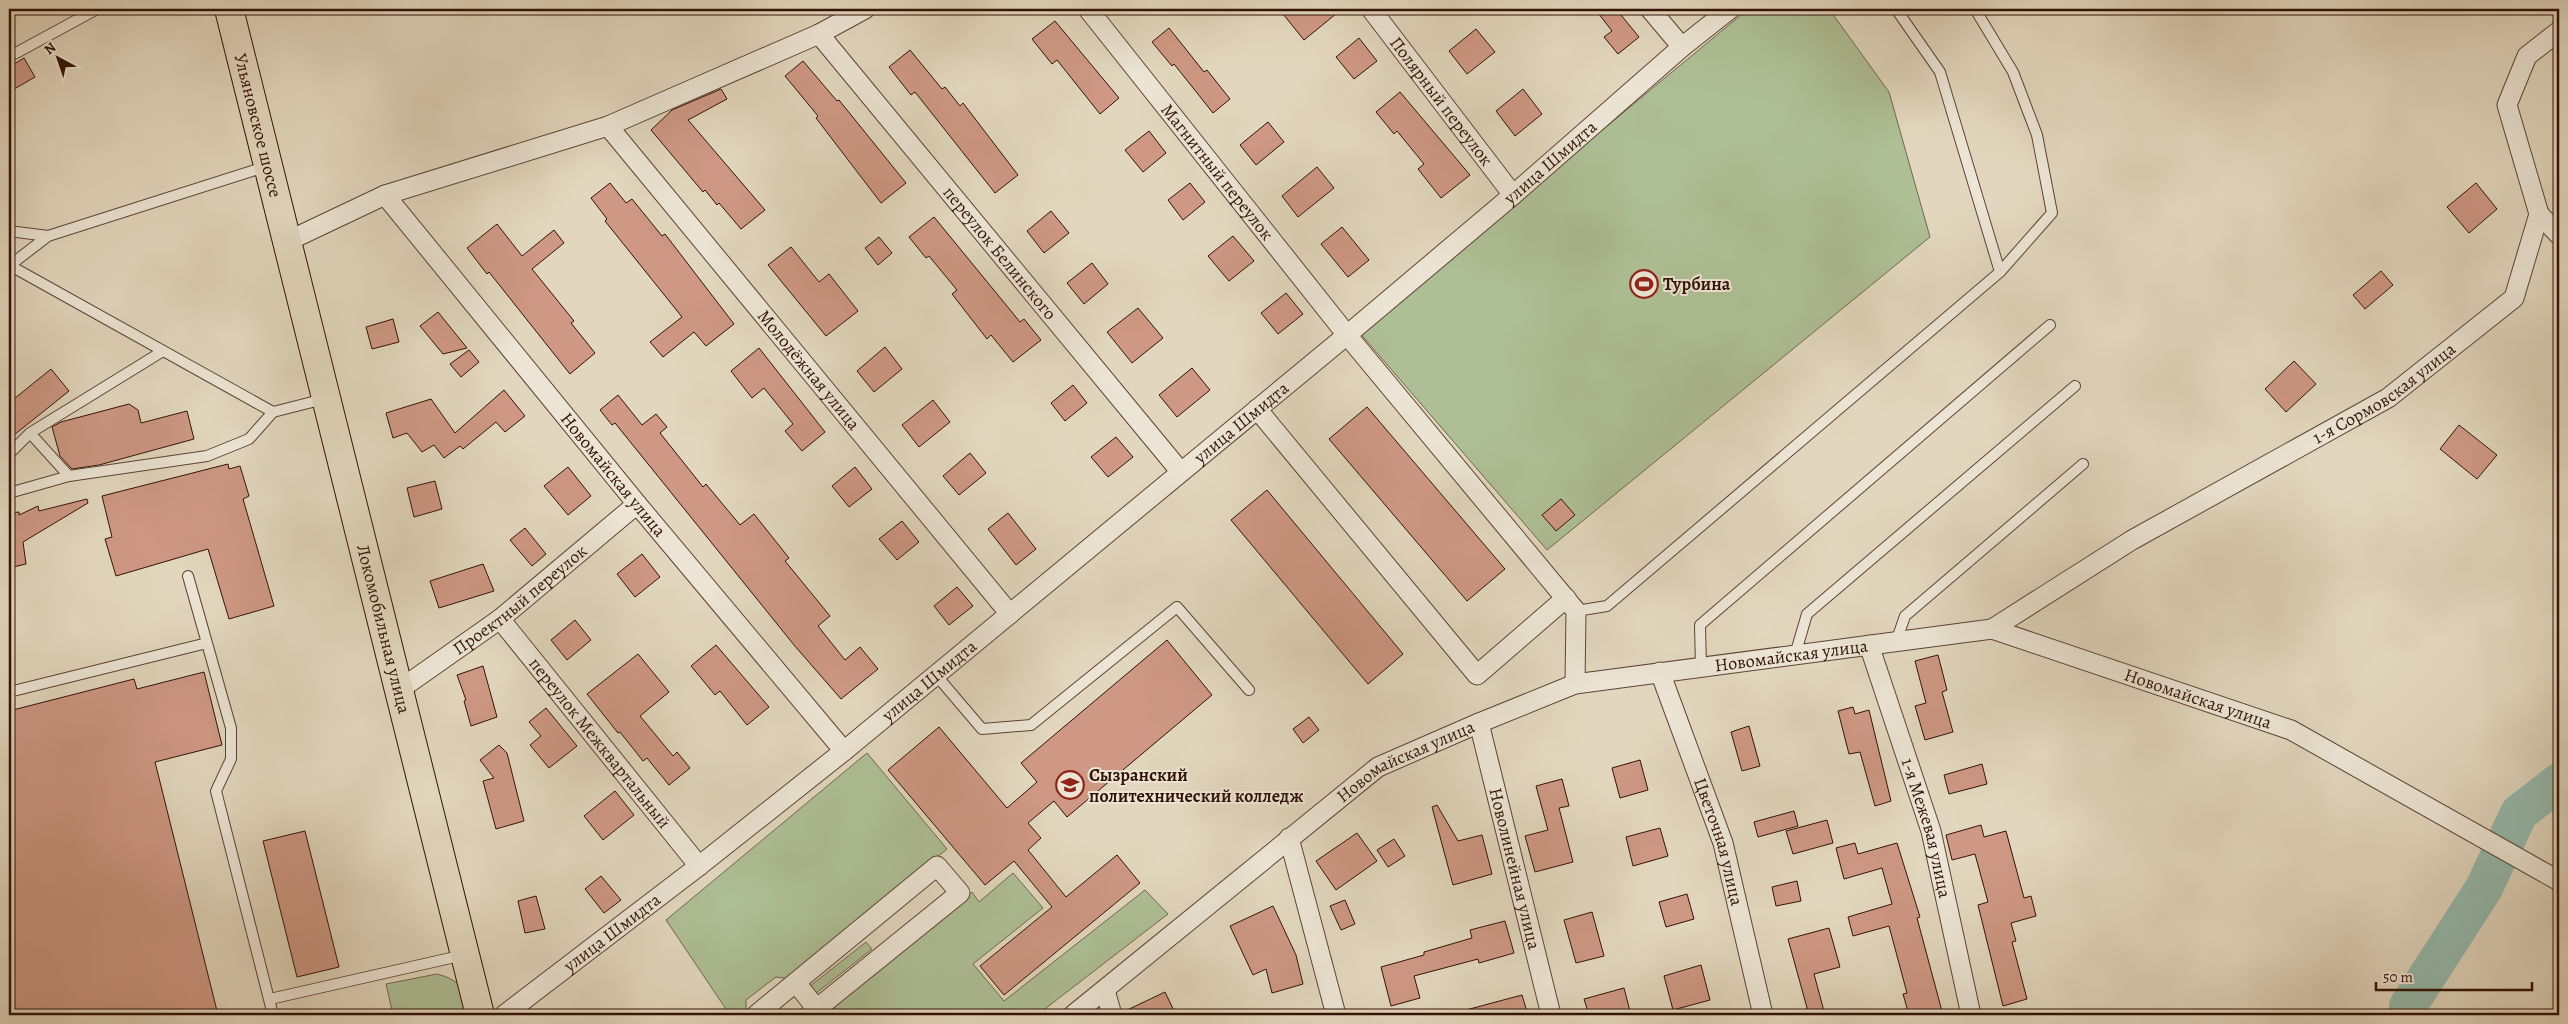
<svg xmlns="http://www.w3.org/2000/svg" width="2568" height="1024" font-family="Alegreya,serif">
	<rect width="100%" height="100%" fill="#e2d7be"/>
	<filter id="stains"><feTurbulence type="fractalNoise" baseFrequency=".004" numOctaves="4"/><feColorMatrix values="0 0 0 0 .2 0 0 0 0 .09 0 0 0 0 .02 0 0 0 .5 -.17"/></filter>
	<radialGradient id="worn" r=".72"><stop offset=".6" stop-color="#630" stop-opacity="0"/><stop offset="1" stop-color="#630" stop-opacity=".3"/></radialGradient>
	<!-- green -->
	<path fill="#aebf95" stroke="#70684e" d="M 1748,9 L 1829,9 L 1889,92 L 1930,237 L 1547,550 L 1359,332 Z
		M 867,753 L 947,849 L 789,979 L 776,977 L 746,1000 L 746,1011 L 740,1015 L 730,1015 L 666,920 Z
		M 1013,873 L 1043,908 L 973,964 L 1004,1001 L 1145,890 L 1168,914 L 1037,1015 L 825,1015 L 972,892 L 979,902 Z
		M 866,942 L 872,949 L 815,994 L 809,987 Z
		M 437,974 C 464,981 463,991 469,1015 L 393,1015 L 386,984 Z"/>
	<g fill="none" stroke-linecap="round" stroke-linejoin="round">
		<!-- river -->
		<path stroke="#95baae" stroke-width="38" d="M 2408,1015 L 2408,1006 L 2484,888 L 2519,813 L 2559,782"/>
	</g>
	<!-- building -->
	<path fill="#ce9884" stroke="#321206" d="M 1279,9 L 1342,9 L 1304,40 Z
		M 1595,9 L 1616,9 L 1639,37 L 1618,54 L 1604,37 L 1612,31 Z
		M 1055,21 L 1119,98 L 1100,114 L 1057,60 L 1052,64 L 1032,39 Z
		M 1169,28 L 1204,72 L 1207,70 L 1230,99 L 1213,113 L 1174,64 L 1172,66 L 1152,42 Z
		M 1476,29 L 1495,52 L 1467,74 L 1449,51 Z
		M 1359,38 L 1377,61 L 1354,79 L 1336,57 Z
		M 910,50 L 942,89 L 945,87 L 960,106 L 963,103 L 1018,175 L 995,193 L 915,92 L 911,95 L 889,67 Z
		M 24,58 L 35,77 L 9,92 L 9,67 Z
		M 803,61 L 837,101 L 839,100 L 906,183 L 881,203 L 816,118 L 818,116 L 785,76 Z
		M 721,89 L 727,99 L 688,120 L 765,210 L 741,229 L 719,203 L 717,205 L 705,190 L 703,192 L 651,130 L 672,110 Z
		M 1523,89 L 1542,114 L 1515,136 L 1496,111 Z
		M 1400,92 L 1470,175 L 1441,198 L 1418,169 L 1424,164 L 1397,131 L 1394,134 L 1376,112 Z
		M 1268,122 L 1284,142 L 1256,165 L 1240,145 Z
		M 1149,131 L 1166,153 L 1143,172 L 1125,150 Z
		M 1317,167 L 1334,188 L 1298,217 L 1282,196 Z
		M 610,183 L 626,203 L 632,199 L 662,236 L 665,234 L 734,324 L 706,346 L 694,332 L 663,357 L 650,342 L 682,317 L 605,221 L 607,219 L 591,198 Z
		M 1190,183 L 1205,202 L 1183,220 L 1168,200 Z
		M 2476,183 L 2497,209 L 2469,233 L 2447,207 Z
		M 1051,211 L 1069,233 L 1044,253 L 1027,231 Z
		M 934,217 L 1020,322 L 1024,319 L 1041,340 L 1013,362 L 991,335 L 987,339 L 952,294 L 957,290 L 929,256 L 926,258 L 909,237 Z
		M 497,224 L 522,256 L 554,230 L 564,243 L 532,269 L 574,321 L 571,323 L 595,353 L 570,374 L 489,272 L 487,274 L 467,248 Z
		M 1342,227 L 1369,260 L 1348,277 L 1321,244 Z
		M 1233,236 L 1254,261 L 1229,281 L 1208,256 Z
		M 879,237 L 892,253 L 878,265 L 865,248 Z
		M 791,247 L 819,282 L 829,274 L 858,311 L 826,336 L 768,265 Z
		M 1092,263 L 1108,284 L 1084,304 L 1067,283 Z
		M 2381,271 L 2393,285 L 2365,309 L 2353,295 Z
		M 1286,293 L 1303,314 L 1278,334 L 1261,313 Z
		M 1138,308 L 1163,338 L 1132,363 L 1107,332 Z
		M 438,312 L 467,348 L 443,354 L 420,326 Z
		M 393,319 L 399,342 L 372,349 L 366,327 Z
		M 885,347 L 902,369 L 874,392 L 857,371 Z
		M 759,348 L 825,432 L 802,451 L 785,431 L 793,424 L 764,388 L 752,398 L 731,371 Z
		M 469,350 L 479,362 L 461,377 L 450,364 Z
		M 2294,361 L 2316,384 L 2286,412 L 2265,389 Z
		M 1192,368 L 1210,390 L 1177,417 L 1159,395 Z
		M 51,369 L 69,391 L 9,439 L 9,403 Z
		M 1073,385 L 1087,403 L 1065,421 L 1051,403 Z
		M 504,390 L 525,416 L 505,432 L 496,422 L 463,449 L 460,446 L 444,458 L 434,445 L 422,452 L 407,433 L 393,438 L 386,413 L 431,399 L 455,433 Z
		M 618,395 L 642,425 L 656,414 L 667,427 L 660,433 L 703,487 L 706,484 L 740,525 L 754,514 L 789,558 L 785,561 L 830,616 L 818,626 L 845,660 L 860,647 L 878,669 L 841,699 L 794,645 L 615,423 L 612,425 L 600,410 Z
		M 933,400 L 950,422 L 919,447 L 902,425 Z
		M 129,404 L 138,410 L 141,423 L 187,411 L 194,439 L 99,465 L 72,469 L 60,456 L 52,427 L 61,422 Z
		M 1367,407 L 1505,569 L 1467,601 L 1329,439 Z
		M 2459,425 L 2497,455 L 2477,479 L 2440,449 Z
		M 1116,437 L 1133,457 L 1108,477 L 1091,457 Z
		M 970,453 L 986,473 L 959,495 L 943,476 Z
		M 228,464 L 229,469 L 240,466 L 249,496 L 243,499 L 274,606 L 229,619 L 208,549 L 116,576 L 105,539 L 112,537 L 102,496 Z
		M 568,467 L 591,496 L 568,515 L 544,486 Z
		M 855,467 L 872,489 L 849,507 L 832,486 Z
		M 435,481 L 442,509 L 414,517 L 407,488 Z
		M 1267,490 L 1403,654 L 1368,684 L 1231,520 Z
		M 87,499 L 88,503 L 23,542 L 26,564 L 9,568 L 9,513 L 19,512 L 19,515 L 38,506 L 39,511 Z
		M 1561,499 L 1575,515 L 1556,531 L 1542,515 Z
		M 1008,513 L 1036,549 L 1016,565 L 988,529 Z
		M 902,521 L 919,542 L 897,560 L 879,539 Z
		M 525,528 L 546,554 L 532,566 L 510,540 Z
		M 642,554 L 660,577 L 635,597 L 617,574 Z
		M 483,564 L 494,591 L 439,608 L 430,581 Z
		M 957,587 L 973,606 L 949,625 L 934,606 Z
		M 575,620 L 591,640 L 567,660 L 551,640 Z
		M 1167,640 L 1212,695 L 1067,817 L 1054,801 L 1028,823 L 1041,838 L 1028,850 L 1066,897 L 1117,855 L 1140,883 L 1004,995 L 980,966 L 1052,907 L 1014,861 L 985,885 L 888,770 L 939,727 L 1007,808 L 1037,782 L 1021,763 Z
		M 716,645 L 769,707 L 747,725 L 720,691 L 715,695 L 691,666 Z
		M 638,654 L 669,692 L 640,716 L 673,756 L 677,752 L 690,768 L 669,785 L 647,758 L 643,761 L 620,732 L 618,733 L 587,694 Z
		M 1938,655 L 1947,690 L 1942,692 L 1953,732 L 1925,740 L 1915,706 L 1926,703 L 1915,661 Z
		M 483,666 L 497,717 L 471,726 L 464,701 L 466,700 L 457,675 Z
		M 204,672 L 222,745 L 155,762 L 218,1015 L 9,1015 L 9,711 L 134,679 L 137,689 Z
		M 1853,707 L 1855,714 L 1869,710 L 1891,801 L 1875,806 L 1860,752 L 1849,754 L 1838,711 Z
		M 546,708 L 577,746 L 549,768 L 530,745 L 541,736 L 529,722 Z
		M 1309,717 L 1319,730 L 1303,743 L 1293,729 Z
		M 1749,726 L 1760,766 L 1742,771 L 1731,732 Z
		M 499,745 L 507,753 L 524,821 L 496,829 L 483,781 L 494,778 L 480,760 Z
		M 1640,760 L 1648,790 L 1620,798 L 1612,768 Z
		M 1982,764 L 1987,784 L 1949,794 L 1944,775 Z
		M 1562,779 L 1569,806 L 1559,808 L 1573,862 L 1535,872 L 1525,836 L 1548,830 L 1536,786 Z
		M 615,791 L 634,815 L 603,840 L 584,816 Z
		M 1437,805 L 1458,841 L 1482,835 L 1492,874 L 1453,885 L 1432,807 Z
		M 1794,811 L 1798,826 L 1758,837 L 1754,822 Z
		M 1827,820 L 1833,843 L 1793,854 L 1786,831 Z
		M 1981,825 L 1984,837 L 2006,831 L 2024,898 L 2031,896 L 2036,916 L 2011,923 L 2016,941 L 2012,942 L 2027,999 L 2003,1006 L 1978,905 L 1988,902 L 1975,854 L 1952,860 L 1946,835 Z
		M 1660,828 L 1668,856 L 1633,866 L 1626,837 Z
		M 305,831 L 339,967 L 297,977 L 263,841 Z
		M 1357,833 L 1377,861 L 1336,890 L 1316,861 Z
		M 1394,839 L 1405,856 L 1388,867 L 1377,850 Z
		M 1855,843 L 1858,854 L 1897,843 L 1920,917 L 1917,918 L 1943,1015 L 1909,1015 L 1903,994 L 1907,993 L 1889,926 L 1853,936 L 1848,917 L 1892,904 L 1882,868 L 1844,879 L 1836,848 Z
		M 601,876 L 621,900 L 604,913 L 585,889 Z
		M 1797,881 L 1801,901 L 1776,906 L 1772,887 Z
		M 1687,894 L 1694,919 L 1666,927 L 1659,902 Z
		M 536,896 L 545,929 L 525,933 L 518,901 Z
		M 1345,900 L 1355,924 L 1341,930 L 1330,906 Z
		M 1273,906 L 1296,955 L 1303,984 L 1272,993 L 1266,969 L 1253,975 L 1230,926 Z
		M 1592,912 L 1604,956 L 1576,963 L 1564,920 Z
		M 1505,921 L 1514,953 L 1479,963 L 1478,959 L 1414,976 L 1420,998 L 1391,1006 L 1381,967 L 1424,955 L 1424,952 L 1472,938 L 1470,930 Z
		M 1829,928 L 1840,967 L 1814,974 L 1825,1015 L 1809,1015 L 1788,939 Z
		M 1701,965 L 1710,1000 L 1673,1010 L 1664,976 Z
		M 1624,988 L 1631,1015 L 1589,1015 L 1584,999 Z
		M 1165,992 L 1176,1015 L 1123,1015 L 1123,1012 Z
		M 1522,995 L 1528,1015 L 1467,1015 L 1466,1010 Z"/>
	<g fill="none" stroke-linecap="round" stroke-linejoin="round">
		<defs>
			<path id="lane" d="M 1975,9 L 2013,72 L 2037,135 L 2052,213 L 2000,272
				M 16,53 L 97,9
				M 9,231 L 48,236 L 268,166
				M 9,265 L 273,412
				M 9,266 L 48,236
				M 30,433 L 69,476
				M 9,454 L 30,433 L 163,351
				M 9,493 L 69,476 L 207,456 L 249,439 L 273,412 L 324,399
				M 188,576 L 231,728 L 231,759 L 216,791 L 273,1015
				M 1576,611 L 1607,606 L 2000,272 L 1940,72 L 1896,9
				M 1896,642 L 1905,616 L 2083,464
				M 1795,655 L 1807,614 L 2075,386
				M 1701,667 L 1700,625 L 2050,325
				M 936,675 L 982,729 L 1031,725 L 1177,607 L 1249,690
				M 9,692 L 207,643
				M 270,999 L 464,955"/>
			<g id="street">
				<path id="s1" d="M 1088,9 L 1347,335 L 1576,611 L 1575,684"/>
				<path id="s2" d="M 1371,9 L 1513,195"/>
				<path d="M 1650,9 L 1682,47"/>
				<path id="s3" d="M 819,34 L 1180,471"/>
				<path id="s4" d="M 608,126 L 1010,614"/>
				<path id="s5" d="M 385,195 L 637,504 L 844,751"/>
				<path d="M 2539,214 L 2559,235"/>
				<path d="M 288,241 L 385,195 L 608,126 L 819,34 L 865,9"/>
				<path d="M 1257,409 L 1477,675 L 1566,598"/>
				<path id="s6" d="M 500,619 L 699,866"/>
				<path id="s7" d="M 1992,629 L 2132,540 L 2388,398 L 2514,298 L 2539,214 L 2507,105 L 2527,56 L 2559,31"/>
				<path id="s8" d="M 1869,645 L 1931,831 L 1971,1015"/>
				<path id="s9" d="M 1660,672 L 1723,843 L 1763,1015"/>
				<path id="s10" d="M 399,690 L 500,619 L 637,504"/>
				<path id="s11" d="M 1479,723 L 1551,1015"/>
				<path d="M 1289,838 L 1336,1015"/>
				<path d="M 796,983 L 817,1009"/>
				<path d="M 1105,990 L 1112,1015"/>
				<path id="s12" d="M 504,1015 L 699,866 L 844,751 L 1347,335 L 1513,195 L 1682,47 L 1730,9"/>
				<path d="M 756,1015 L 937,866 L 960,893 L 809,1015"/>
				<path id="s13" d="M 1073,1015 L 1378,767 L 1479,723 L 1575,684 L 1992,629 L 2291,730 L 2559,881"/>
			</g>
			<g id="primary">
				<path id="s14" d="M 229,9 L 480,1015"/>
			</g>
		</defs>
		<!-- lane casing -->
		<use href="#lane" stroke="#5e4334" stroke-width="12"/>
		<!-- street casing -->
		<use href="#street" stroke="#5e4334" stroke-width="21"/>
		<!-- primary casing -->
		<use href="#primary" stroke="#321206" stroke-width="30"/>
		<!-- lane -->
		<use href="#lane" stroke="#ece5d5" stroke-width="10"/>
		<!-- street -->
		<use href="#street" stroke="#ece5d5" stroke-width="19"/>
		<!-- primary -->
		<use href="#primary" stroke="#e2d7be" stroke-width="28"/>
	</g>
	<!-- icons -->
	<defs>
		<symbol id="stadium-ring" viewBox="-11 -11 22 22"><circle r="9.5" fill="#ece5d5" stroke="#8f2418" stroke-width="1.5"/><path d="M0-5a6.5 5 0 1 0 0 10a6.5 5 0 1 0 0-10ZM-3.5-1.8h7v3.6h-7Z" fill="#8f2418"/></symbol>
		<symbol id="university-ring" viewBox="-11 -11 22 22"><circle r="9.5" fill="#ece5d5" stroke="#8f2418" stroke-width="1.5"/><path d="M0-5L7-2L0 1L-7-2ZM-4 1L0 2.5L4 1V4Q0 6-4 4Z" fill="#8f2418"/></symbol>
	</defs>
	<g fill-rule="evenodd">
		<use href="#stadium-ring" x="1628" y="268" width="32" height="32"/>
		<use href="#university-ring" x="1054" y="769" width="32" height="32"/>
	</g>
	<g text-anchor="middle" stroke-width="4" stroke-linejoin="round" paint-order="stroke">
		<!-- street labels -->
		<g font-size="18" fill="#321206" stroke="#ece5d5">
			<text dy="6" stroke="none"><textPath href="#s2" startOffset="116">Полярный переулок</textPath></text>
			<text dy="6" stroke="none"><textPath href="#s14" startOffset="120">Ульяновское шоссе</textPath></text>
			<text dy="6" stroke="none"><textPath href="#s12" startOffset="1350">улица Шмидта</textPath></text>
			<text dy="6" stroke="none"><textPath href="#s1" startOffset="208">Магнитный переулок</textPath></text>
			<text dy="6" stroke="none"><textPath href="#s3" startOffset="284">переулок Белинского</textPath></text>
			<text dy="6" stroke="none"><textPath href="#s4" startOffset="316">Молодёжная улица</textPath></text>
			<text dy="6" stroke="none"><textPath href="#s7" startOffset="458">1-я Сормовская улица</textPath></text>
			<text dy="6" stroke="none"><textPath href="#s12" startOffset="946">улица Шмидта</textPath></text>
			<text dy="6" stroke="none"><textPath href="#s5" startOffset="361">Новомайская улица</textPath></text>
			<text dy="6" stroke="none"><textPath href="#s10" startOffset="151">Проектный переулок</textPath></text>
			<text dy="6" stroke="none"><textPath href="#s14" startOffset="639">Локомобильная улица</textPath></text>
			<text dy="6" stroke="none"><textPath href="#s13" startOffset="825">Новомайская улица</textPath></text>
			<text dy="6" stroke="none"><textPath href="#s12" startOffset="541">улица Шмидта</textPath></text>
			<text dy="6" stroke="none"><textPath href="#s13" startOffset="1245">Новомайская улица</textPath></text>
			<text dy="6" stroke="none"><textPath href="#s6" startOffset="159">переулок Межквартальный</textPath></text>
			<text dy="6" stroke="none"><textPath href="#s13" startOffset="420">Новомайская улица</textPath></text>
			<text dy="6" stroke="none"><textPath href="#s8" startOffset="192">1-я Межевая улица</textPath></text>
			<text dy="6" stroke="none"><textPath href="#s9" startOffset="180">Цветочная улица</textPath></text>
			<text dy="6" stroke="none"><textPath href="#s11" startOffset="150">Новолинейная улица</textPath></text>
			<text dy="6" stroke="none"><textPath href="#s12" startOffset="136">улица Шмидта</textPath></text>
		</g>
		<!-- poi labels -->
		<g font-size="18" font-weight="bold" fill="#321206" stroke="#ece5d5" text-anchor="start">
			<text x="1663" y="290">Турбина</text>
			<text x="1089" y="781">Сызранский<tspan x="1089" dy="21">политехнический колледж</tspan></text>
		</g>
	</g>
	<!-- margin -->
	<rect width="2568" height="1024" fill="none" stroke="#e2d7be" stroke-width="30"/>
	<rect x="10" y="10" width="2548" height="1004" fill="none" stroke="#321206" stroke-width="2.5"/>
	<rect x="15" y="15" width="2538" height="994" fill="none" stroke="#321206"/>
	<!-- north arrow -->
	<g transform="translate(58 58) rotate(320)" stroke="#ece5d5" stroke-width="4" paint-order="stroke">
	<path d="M0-4L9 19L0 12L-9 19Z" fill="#321206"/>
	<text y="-8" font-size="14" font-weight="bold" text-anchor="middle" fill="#321206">N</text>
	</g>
	<!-- scale -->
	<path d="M2376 982v8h156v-8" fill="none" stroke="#321206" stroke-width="2.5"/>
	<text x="2383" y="982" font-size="15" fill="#321206" stroke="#ece5d5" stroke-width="4" paint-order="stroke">50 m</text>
	<rect width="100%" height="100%" filter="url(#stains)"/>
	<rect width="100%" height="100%" fill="url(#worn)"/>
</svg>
